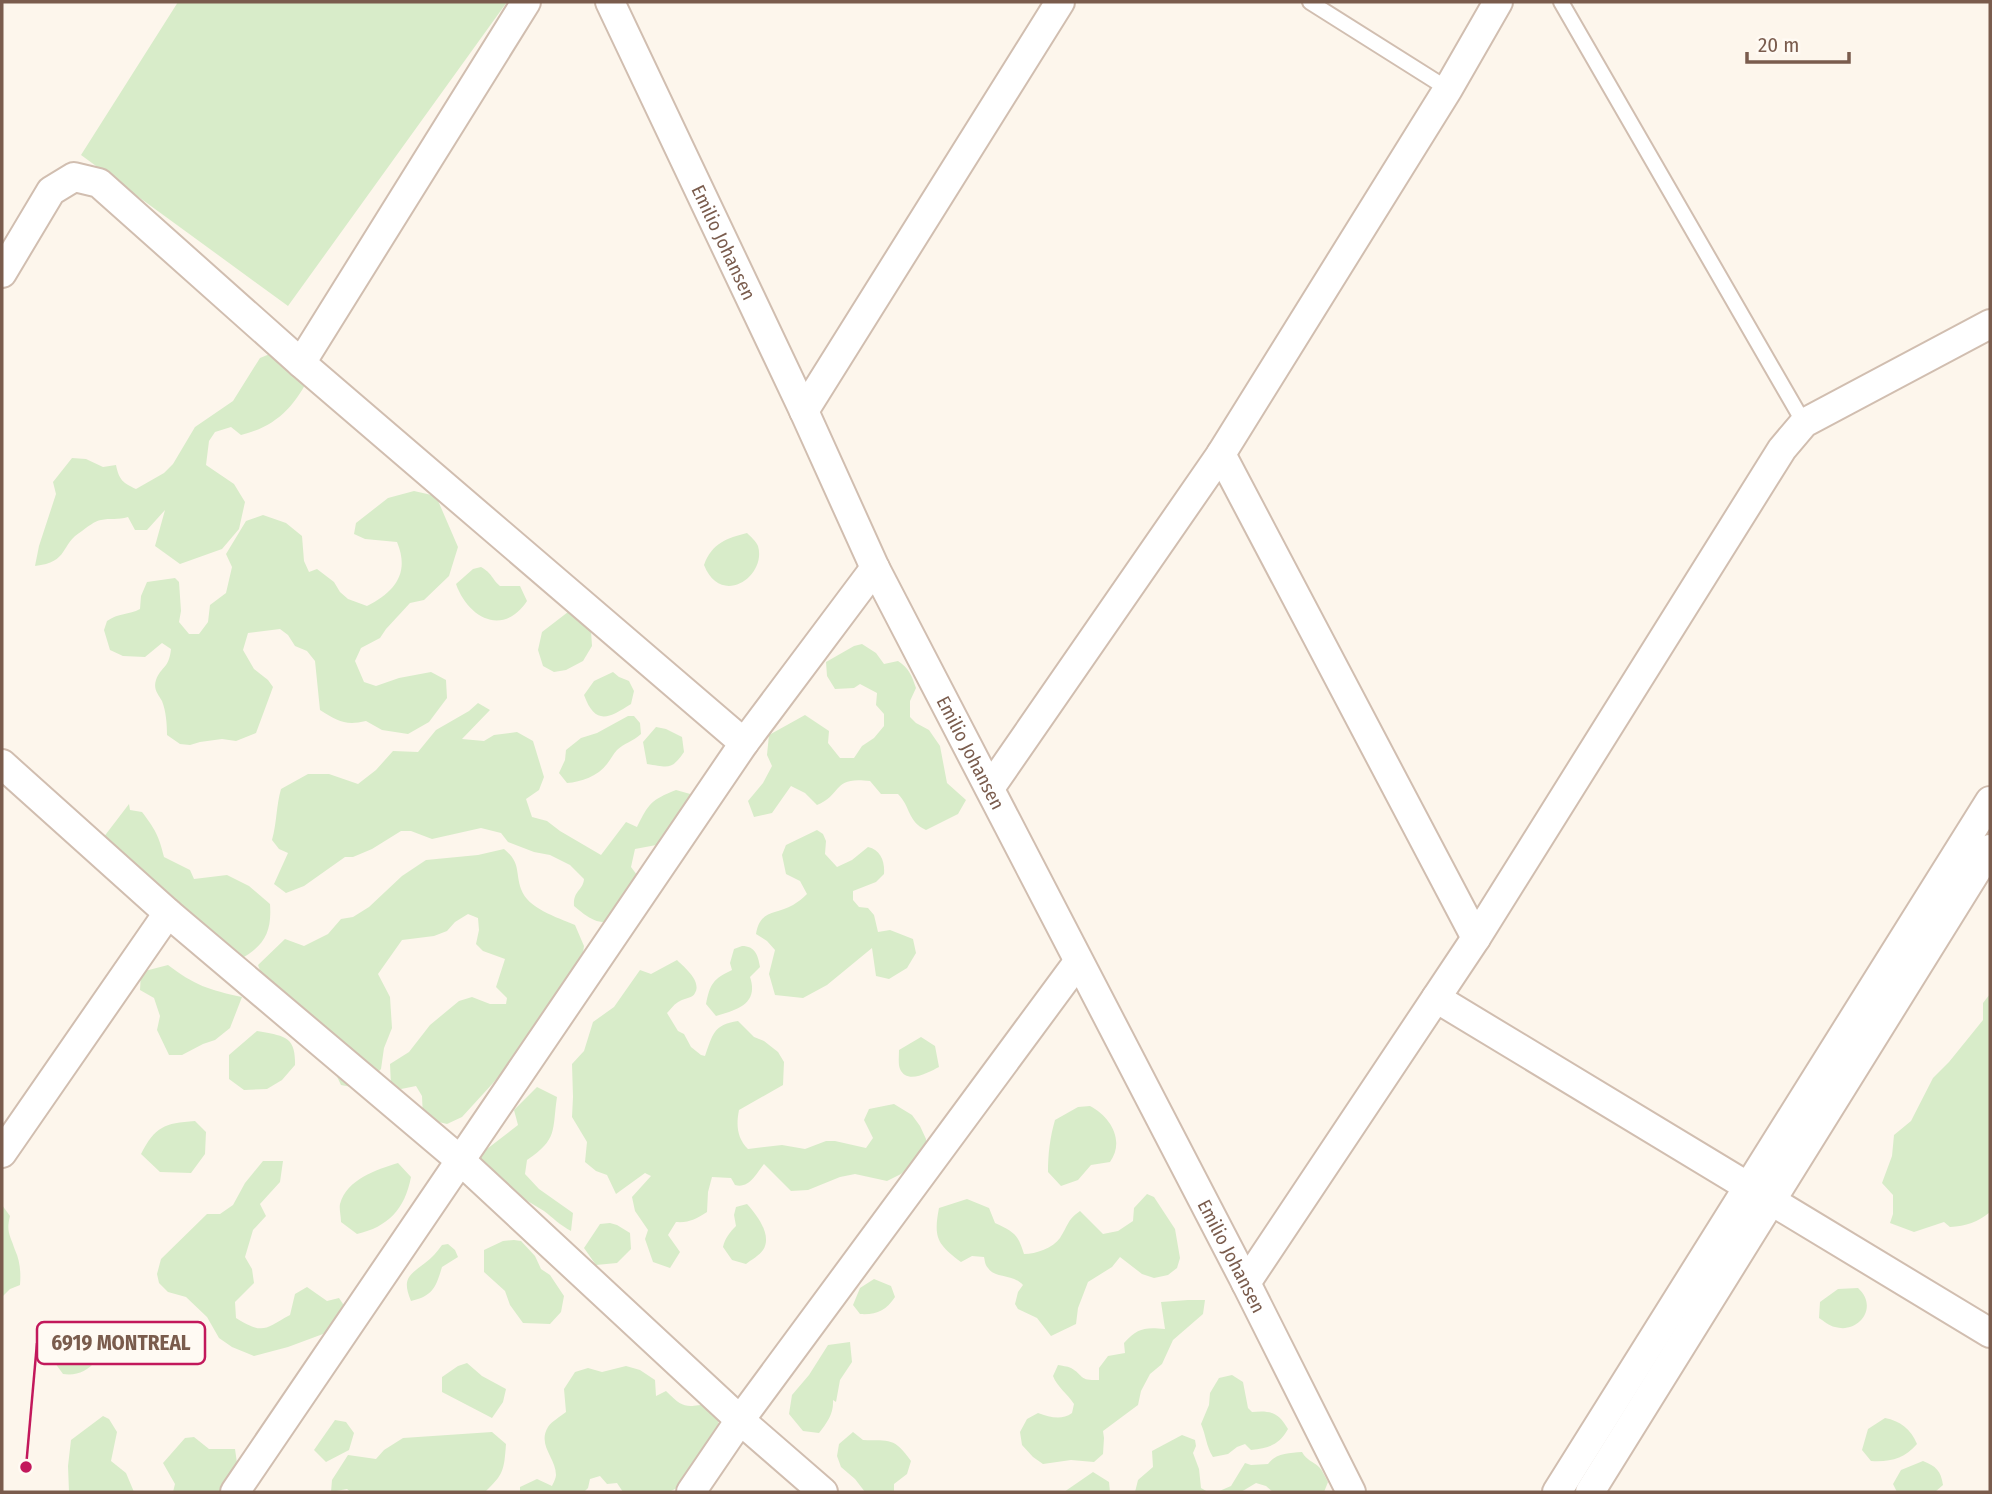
<svg xmlns="http://www.w3.org/2000/svg" width="1992" height="1494" font-family="'Fira Sans Condensed',sans-serif">
	<rect width="100%" height="100%" fill="#fdf6ec"/>
	<!-- green -->
	<path fill="#d8ecc9" d="M 178,2 L 507,2 L 288,306 L 81,155 Z
		M 277,351 L 310,375 C 295,407 275,427 241,435 L 231,427 L 215,432 L 209,441 L 206,465 L 234,484 L 245,502 L 239,529 L 222,549 L 180,564 L 155,546 L 165,510 L 147,530 L 135,530 L 128,517 C 118,520 110,518 101,520 C 95,521 87,527 82,531 C 59,545 70,562 35,566 L 39,546 L 56,494 L 53,482 L 72,458 L 86,459 L 103,467 L 116,465 C 119,480 123,483 136,489 L 164,473 L 173,464 L 195,427 L 233,401 L 260,358 Z
		M 414,491 L 436,496 L 458,547 L 449,576 L 424,600 L 410,603 L 386,629 L 380,638 L 361,648 L 355,661 L 364,682 L 376,686 L 399,678 L 431,672 L 446,680 L 447,698 L 429,722 L 408,734 L 382,730 L 366,721 C 345,726 338,721 320,710 L 315,661 L 307,651 L 295,646 L 288,635 L 280,629 L 248,633 L 243,650 L 254,669 L 268,680 L 273,687 L 256,733 L 236,741 L 222,739 L 200,742 L 190,745 L 180,744 L 167,735 C 167,724 166,711 162,701 C 158,694 153,689 156,680 C 161,666 169,669 171,649 L 162,643 L 145,657 L 123,656 L 110,650 L 104,630 L 107,621 C 118,613 129,615 140,609 L 141,596 L 147,582 L 175,578 L 179,582 L 181,611 L 179,622 L 189,634 L 199,634 L 208,622 L 210,605 L 226,593 L 232,567 L 226,554 L 246,521 L 263,515 L 286,523 L 302,536 L 304,561 L 309,572 L 317,569 L 334,582 L 340,592 L 348,599 L 367,606 C 395,592 410,573 397,542 L 365,539 L 354,534 L 356,523 L 388,498 Z
		M 747,533 C 751,537 756,541 758,546 C 767,576 721,608 704,565 C 712,543 727,538 747,533 Z
		M 481,567 C 493,574 491,578 500,586 L 520,586 L 527,601 C 503,637 468,618 456,584 L 473,569 Z
		M 568,612 L 591,631 L 592,646 L 583,661 L 566,670 L 554,672 L 543,666 L 538,650 L 542,632 Z
		M 862,644 L 876,653 L 884,664 L 898,661 C 909,668 912,676 916,688 L 910,701 L 910,717 L 916,723 L 929,730 L 940,746 L 947,783 L 966,800 L 958,814 L 926,830 C 907,821 911,807 898,794 L 881,794 L 870,781 C 832,776 843,794 817,805 L 805,793 L 791,786 L 772,813 L 754,817 L 748,801 L 763,783 L 772,766 L 767,755 L 769,735 L 805,715 L 829,731 L 828,743 L 840,758 L 854,758 L 862,746 L 874,738 L 884,726 L 884,714 L 876,705 L 877,693 L 860,684 L 854,688 L 835,689 L 827,676 L 826,662 L 854,646 Z
		M 613,672 L 619,677 L 629,681 L 634,691 L 631,704 C 608,719 595,725 584,695 L 594,681 Z
		M 478,703 L 490,710 L 462,739 L 484,741 L 494,735 L 517,732 L 533,741 L 544,777 L 539,790 L 526,799 L 532,817 L 547,821 L 560,831 L 601,855 L 626,822 L 637,827 C 649,803 651,800 676,790 L 701,797 L 667,843 L 635,849 L 631,867 L 643,883 L 624,923 C 598,923 594,923 574,906 C 573,890 583,891 584,879 L 570,865 L 550,855 L 534,852 L 508,842 L 501,833 L 481,828 L 432,839 L 411,831 L 401,831 L 372,849 L 353,857 L 345,857 L 304,886 L 286,893 L 274,884 L 288,853 L 279,849 L 272,840 C 277,822 276,807 281,789 L 308,774 L 329,774 L 358,784 L 376,770 L 393,751 L 418,752 L 436,730 L 469,711 Z
		M 628,716 L 634,716 L 640,723 L 641,734 C 632,742 624,743 617,750 C 613,754 611,759 607,764 C 598,776 581,782 567,783 L 559,773 L 565,760 L 566,750 L 581,738 L 597,733 Z
		M 656,727 L 666,729 L 682,737 L 684,752 C 671,771 668,767 647,764 L 643,742 Z
		M 129,804 L 130,810 L 142,812 C 155,829 159,836 164,857 L 190,870 L 194,879 L 227,875 L 249,886 L 270,904 C 272,933 264,946 239,960 L 103,838 Z
		M 817,830 L 823,834 L 826,841 L 825,854 L 837,867 L 852,860 L 868,847 C 881,850 885,862 884,874 L 876,882 L 853,891 L 853,900 L 859,907 L 868,908 L 874,915 L 878,932 L 890,930 L 913,939 L 916,953 L 907,968 L 889,979 L 876,976 L 872,948 L 827,985 L 803,998 L 775,995 L 769,974 L 775,950 L 767,941 L 756,934 C 760,909 776,915 793,905 C 798,902 803,898 807,894 L 800,881 L 786,874 L 782,855 L 786,845 Z
		M 504,849 C 521,863 515,871 521,889 C 528,909 557,917 575,925 L 584,946 L 582,960 L 572,983 L 549,1003 L 542,1017 L 522,1042 L 510,1063 L 494,1082 L 462,1117 L 447,1124 L 423,1118 L 422,1096 L 416,1086 L 401,1089 L 391,1086 L 390,1064 L 409,1052 L 430,1025 L 459,1001 L 472,997 L 490,1004 L 506,1004 L 507,998 L 496,987 L 505,959 L 483,951 L 476,944 L 479,930 L 478,918 L 468,914 L 455,922 L 447,931 L 434,936 L 402,940 L 378,974 L 390,997 L 392,1028 L 384,1048 L 381,1069 L 362,1089 L 341,1085 L 331,1064 L 271,1000 L 258,965 L 285,939 L 304,946 L 328,934 L 341,919 L 353,917 L 369,907 L 402,876 L 426,860 L 478,855 Z
		M 742,946 C 755,946 758,955 760,967 L 750,977 C 759,1004 737,1010 716,1016 L 706,1004 C 710,984 713,979 732,970 L 730,963 L 734,949 Z
		M 677,960 C 684,967 702,981 695,993 C 693,998 685,998 680,1001 C 675,1003 671,1009 667,1013 L 678,1031 L 684,1034 L 691,1047 L 701,1055 L 705,1056 C 713,1034 713,1025 738,1021 L 754,1037 L 764,1041 L 778,1052 L 784,1062 L 783,1085 L 739,1110 C 736,1125 737,1138 748,1149 L 782,1145 L 805,1149 L 826,1141 L 835,1141 L 866,1148 L 873,1138 L 864,1120 L 869,1109 L 894,1104 L 912,1115 L 920,1126 L 926,1139 L 926,1152 L 922,1158 L 901,1174 L 887,1181 L 855,1174 L 840,1177 L 808,1190 L 791,1191 L 764,1164 C 756,1174 749,1189 735,1185 L 731,1178 L 712,1177 L 708,1192 L 707,1212 C 696,1219 689,1223 676,1222 L 668,1235 L 680,1252 L 670,1268 L 653,1262 L 645,1239 L 648,1230 L 635,1211 L 632,1197 L 651,1176 L 645,1173 L 616,1194 L 607,1175 L 596,1171 L 585,1162 L 587,1142 L 572,1117 L 573,1097 L 572,1064 L 584,1051 L 593,1022 L 614,1007 L 640,970 L 651,974 Z
		M 168,965 C 194,985 209,990 242,997 L 230,1028 L 215,1040 L 203,1044 L 182,1055 L 169,1055 L 157,1030 L 160,1016 L 154,998 L 140,990 L 141,972 Z
		M 1990,994 L 1990,1212 C 1978,1222 1966,1226 1950,1227 L 1944,1222 L 1914,1232 L 1890,1223 L 1893,1214 L 1893,1195 L 1882,1183 L 1892,1156 L 1894,1135 L 1911,1121 L 1933,1078 L 1949,1062 L 1983,1020 L 1983,1003 Z
		M 257,1031 C 283,1036 296,1035 295,1065 L 282,1080 L 267,1089 L 244,1090 L 229,1079 L 229,1055 Z
		M 921,1037 L 935,1046 L 939,1067 C 929,1072 907,1085 900,1069 C 898,1064 899,1056 899,1050 Z
		M 537,1087 L 557,1097 C 552,1131 558,1139 527,1160 L 525,1174 L 539,1189 L 573,1213 L 571,1231 C 560,1225 553,1218 544,1211 C 521,1197 499,1183 476,1170 L 483,1152 L 518,1125 L 514,1110 Z
		M 1090,1106 C 1111,1117 1125,1141 1110,1162 L 1091,1165 L 1078,1180 L 1061,1186 L 1048,1172 C 1048,1154 1050,1137 1055,1120 L 1078,1107 Z
		M 195,1121 L 206,1132 L 205,1154 L 191,1173 L 160,1172 L 141,1154 C 155,1127 164,1123 195,1121 Z
		M 263,1161 L 283,1161 L 280,1182 L 260,1204 L 266,1216 L 253,1230 L 245,1257 L 252,1269 L 254,1283 L 235,1302 L 236,1318 C 264,1335 264,1329 290,1315 L 295,1294 L 307,1287 L 327,1301 L 339,1298 L 345,1307 L 339,1323 L 323,1334 L 288,1347 L 254,1356 L 232,1347 L 219,1338 L 207,1317 L 186,1297 L 168,1292 L 159,1283 L 157,1274 L 161,1259 L 207,1214 L 220,1214 L 233,1205 L 245,1183 Z
		M 398,1163 L 411,1177 C 405,1209 388,1227 357,1234 L 341,1222 C 341,1216 339,1209 340,1204 C 347,1179 376,1170 398,1163 Z
		M 1147,1194 L 1154,1197 L 1175,1229 L 1180,1258 L 1177,1268 L 1168,1275 L 1154,1278 L 1142,1274 L 1120,1257 L 1112,1267 L 1088,1282 L 1078,1308 L 1076,1324 L 1051,1336 L 1037,1318 L 1018,1309 L 1015,1304 L 1018,1292 L 1023,1285 C 1012,1273 995,1279 988,1268 C 985,1265 985,1261 984,1257 L 972,1256 L 961,1262 C 938,1244 933,1239 939,1208 L 967,1199 L 989,1208 L 995,1223 C 1014,1232 1018,1234 1024,1254 C 1036,1254 1053,1248 1060,1238 C 1068,1226 1067,1220 1080,1211 L 1103,1234 L 1118,1231 L 1133,1221 L 1134,1208 Z
		M 747,1204 C 756,1214 773,1235 763,1250 C 760,1255 751,1260 746,1264 L 732,1260 L 723,1247 C 725,1238 730,1232 736,1226 L 734,1215 L 736,1207 Z
		M 2,1205 L 10,1216 C 6,1232 10,1235 15,1250 C 20,1261 21,1272 20,1285 L 10,1289 L 2,1297 Z
		M 610,1223 L 617,1225 L 630,1233 L 631,1249 L 617,1263 L 596,1265 L 584,1248 L 600,1224 Z
		M 514,1240 L 521,1241 L 535,1256 L 541,1269 L 550,1275 L 564,1296 L 561,1312 L 550,1324 L 523,1323 L 510,1305 L 505,1291 L 484,1272 L 484,1250 L 503,1241 Z
		M 448,1244 L 455,1250 L 458,1257 L 442,1267 C 436,1287 433,1296 411,1301 C 402,1279 408,1276 425,1263 C 432,1258 437,1252 442,1245 Z
		M 874,1279 L 891,1286 L 895,1297 C 886,1311 876,1315 860,1314 L 853,1305 L 860,1288 Z
		M 1858,1288 C 1879,1307 1859,1334 1835,1327 C 1829,1326 1824,1321 1819,1318 L 1820,1302 L 1838,1289 Z
		M 1188,1300 L 1205,1300 L 1203,1314 L 1173,1340 L 1162,1364 L 1150,1374 L 1141,1391 L 1138,1405 L 1103,1431 L 1104,1438 L 1103,1454 L 1094,1462 L 1071,1460 L 1043,1464 L 1033,1457 L 1022,1445 L 1020,1432 L 1027,1419 L 1038,1413 C 1050,1417 1061,1421 1072,1413 L 1074,1404 C 1068,1394 1057,1387 1053,1376 L 1058,1365 C 1062,1366 1067,1366 1071,1368 C 1084,1375 1078,1381 1099,1380 L 1099,1368 L 1108,1356 L 1125,1353 L 1124,1343 C 1138,1328 1144,1327 1165,1329 L 1161,1302 Z
		M 74,1340 L 89,1344 L 96,1361 C 87,1371 77,1376 63,1374 L 55,1363 L 58,1347 Z
		M 850,1342 L 852,1362 L 840,1380 L 836,1402 L 833,1400 C 834,1413 827,1423 819,1433 L 803,1431 L 789,1414 L 792,1395 L 809,1375 L 828,1345 Z
		M 467,1363 L 482,1376 L 506,1389 L 503,1402 L 492,1418 L 442,1392 L 442,1377 L 458,1366 Z
		M 626,1366 L 640,1370 L 655,1380 L 656,1396 L 666,1391 C 684,1409 685,1407 709,1404 L 717,1416 L 720,1429 L 689,1482 L 669,1492 L 623,1492 L 617,1483 L 607,1484 L 600,1476 L 590,1479 L 588,1488 L 584,1492 L 520,1492 L 520,1487 L 537,1479 L 552,1486 C 553,1484 556,1478 556,1475 C 556,1458 537,1445 548,1427 C 552,1421 560,1417 566,1412 L 564,1389 L 575,1372 L 588,1368 L 602,1372 Z
		M 1232,1375 L 1243,1382 L 1248,1408 L 1252,1412 C 1271,1410 1279,1413 1288,1429 C 1279,1445 1269,1448 1251,1450 L 1245,1444 L 1237,1447 L 1228,1454 L 1213,1457 C 1206,1446 1206,1435 1201,1424 L 1209,1405 L 1210,1393 L 1219,1378 Z
		M 103,1416 L 109,1419 L 117,1432 L 111,1461 L 126,1473 L 134,1492 L 69,1492 L 68,1466 L 71,1440 Z
		M 1885,1418 C 1900,1421 1911,1429 1917,1444 C 1904,1459 1891,1462 1871,1461 L 1862,1450 L 1868,1429 Z
		M 335,1420 L 346,1422 L 354,1433 L 349,1450 L 326,1462 L 314,1450 Z
		M 492,1432 L 506,1444 C 504,1470 504,1474 485,1492 L 351,1492 L 347,1489 L 331,1492 L 332,1480 L 348,1455 L 376,1459 L 384,1450 L 403,1438 Z
		M 853,1432 L 863,1440 C 890,1441 894,1437 911,1461 L 907,1474 L 894,1484 L 894,1492 L 865,1492 L 855,1479 L 841,1467 L 837,1456 L 839,1444 Z
		M 1182,1435 L 1195,1440 L 1196,1446 L 1193,1453 L 1199,1469 L 1201,1488 L 1208,1492 L 1135,1492 L 1138,1480 L 1153,1467 L 1152,1451 Z
		M 194,1437 L 209,1449 L 235,1449 L 238,1470 L 222,1487 L 220,1492 L 173,1492 L 175,1484 L 163,1463 L 185,1438 Z
		M 1302,1452 C 1307,1461 1313,1461 1319,1467 C 1323,1471 1325,1477 1328,1482 L 1324,1492 L 1273,1492 L 1266,1486 L 1256,1483 L 1241,1492 L 1217,1492 L 1231,1486 L 1245,1463 L 1251,1465 L 1268,1464 C 1276,1453 1289,1453 1302,1452 Z
		M 1923,1461 C 1936,1466 1941,1471 1943,1485 L 1935,1492 L 1897,1492 L 1893,1484 L 1901,1470 Z
		M 1093,1472 L 1109,1482 L 1110,1492 L 1064,1492 Z"/>
	<g fill="none" stroke-linecap="round" stroke-linejoin="round">
		<defs>
			<path id="lane" d="M 1310,2 L 1448,89
				M 1561,2 L 1804,423"/>
			<g id="street">
				<path id="s1" d="M 610,2 L 804,411 L 875,568 L 1246,1283 L 1351,1492"/>
				<path d="M 2,273 L 51,191 L 74,177 L 99,183 L 301,363 L 744,743"/>
				<path d="M 301,363 L 526,2"/>
				<path d="M 804,411 L 1060,2"/>
				<path d="M 1221,454 L 1476,938"/>
				<path d="M 2,764 L 168,913 L 460,1160 L 740,1420 L 823,1492"/>
				<path d="M 990,788 L 1221,454 L 1448,89 L 1498,2"/>
				<path d="M 1436,998 L 1990,1333"/>
				<path d="M 2,1153 L 168,913"/>
				<path d="M 1246,1283 L 1476,938 L 1782,449 L 1804,423 L 1990,324"/>
				<path d="M 235,1492 L 744,743 L 875,568"/>
				<path d="M 691,1492 L 740,1420 L 1078,962"/>
				<path d="M 1557,1492 L 1990,801"/>
				<path d="M 1590,1492 L 1990,849"/>
			</g>
		</defs>
		<!-- lane casing -->
		<use href="#lane" stroke="#d1beb0" stroke-width="18"/>
		<!-- street casing -->
		<use href="#street" stroke="#d1beb0" stroke-width="32"/>
		<!-- lane -->
		<use href="#lane" stroke="#fff" stroke-width="14"/>
		<!-- street -->
		<use href="#street" stroke="#fff" stroke-width="28"/>
	</g>
	<g text-anchor="middle" stroke-width="5" stroke-linejoin="round" paint-order="stroke">
		<!-- street labels -->
		<g font-size="19" fill="#7a5c4d" stroke="#fffaf3">
			<text dy="7" stroke="none"><textPath href="#s1" startOffset="266">Emilio Johansen</textPath></text>
			<text dy="7" stroke="none"><textPath href="#s1" startOffset="833">Emilio Johansen</textPath></text>
			<text dy="7" stroke="none"><textPath href="#s1" startOffset="1400">Emilio Johansen</textPath></text>
		</g>
	</g>
	<!-- callouts -->
	<path fill="none" stroke="#c2185b" stroke-width="2.5" d="M26 1467L37 1343"/>
	<circle fill="#c2185b" stroke="#fffaf3" stroke-width="2.5" cx="26" cy="1467" r="7"/>
	<rect fill="#fffaf3" stroke="#c2185b" stroke-width="2.5" x="37" y="1322" width="168" height="42" rx="7"/>
	<g font-size="21" text-anchor="middle" font-weight="bold" fill="#7a5c4d">
		<text x="121" y="1350">6919 MONTREAL</text>
	</g>
	<!-- border -->
	<rect width="1992" height="1494" fill="none" stroke="#7a5c4d" stroke-width="7"/>
	<!-- scale -->
	<path d="M1747 52v10h102v-10" fill="none" stroke="#7a5c4d" stroke-width="3.5"/>
	<text x="1758" y="52" font-size="21" fill="#7a5c4d" stroke="#fffaf3" stroke-width="5" paint-order="stroke">20 m</text>
</svg>
